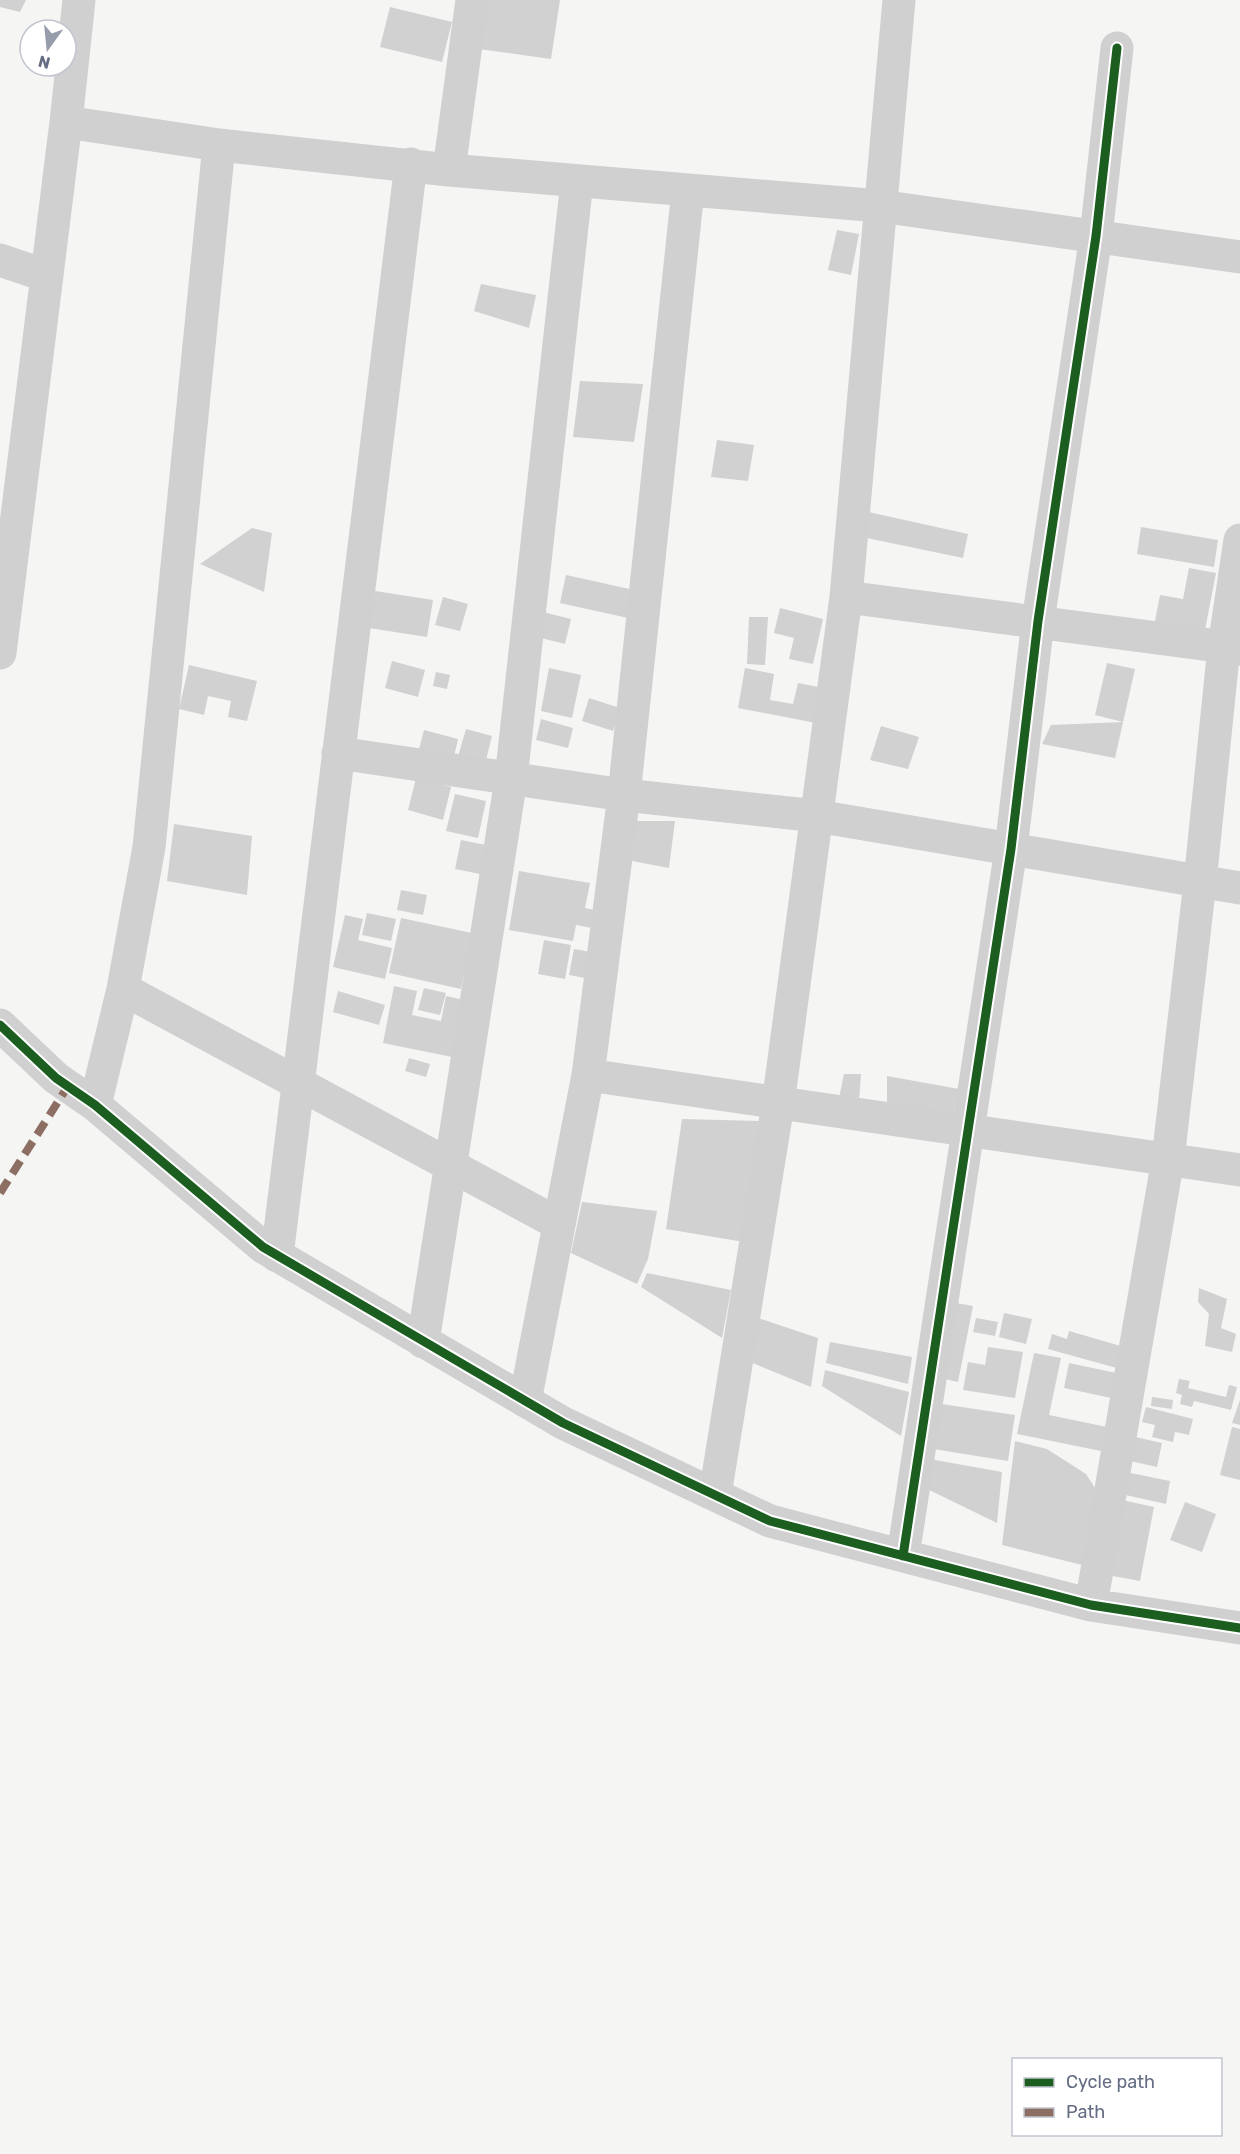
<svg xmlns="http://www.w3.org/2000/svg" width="1240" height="2154" font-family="Rubik,sans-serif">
	<rect width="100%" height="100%" fill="#f5f5f4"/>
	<!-- building -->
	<path fill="#d1d1d2" d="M 0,0 L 26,0 L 20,12 L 0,7 Z
		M 486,0 L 560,0 L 551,59 L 479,49 Z
		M 390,7 L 452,22 L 442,62 L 380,47 Z
		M 837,230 L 859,234 L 851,275 L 828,270 Z
		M 481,284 L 536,295 L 529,328 L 474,311 Z
		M 580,381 L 643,384 L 634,442 L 573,437 Z
		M 717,440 L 754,445 L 748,481 L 711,477 Z
		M 864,511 L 968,534 L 963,558 L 862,537 Z
		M 1141,527 L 1218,540 L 1214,567 L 1137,554 Z
		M 252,528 L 272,533 L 264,592 L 200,564 Z
		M 1189,568 L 1216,573 L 1204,635 L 1154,626 L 1160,595 L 1183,599 Z
		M 566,575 L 634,590 L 628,618 L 560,603 Z
		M 375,591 L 433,600 L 427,637 L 369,628 Z
		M 443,597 L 468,604 L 460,631 L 435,625 Z
		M 780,608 L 823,619 L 813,664 L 789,659 L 794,638 L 774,633 Z
		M 543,612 L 571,619 L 565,644 L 537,637 Z
		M 749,617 L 768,617 L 765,665 L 747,664 Z
		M 392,661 L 425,670 L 418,697 L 385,688 Z
		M 1107,663 L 1135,669 L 1115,758 L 1042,744 L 1051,725 L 1123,722 L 1095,715 Z
		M 189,665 L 257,681 L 247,721 L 228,717 L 231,701 L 208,696 L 204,715 L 179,709 Z
		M 549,668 L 581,675 L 572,718 L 541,711 Z
		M 745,668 L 774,674 L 770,700 L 793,704 L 798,683 L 823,688 L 816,723 L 738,708 Z
		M 436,672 L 450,675 L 447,689 L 433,686 Z
		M 589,698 L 620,708 L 613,731 L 582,721 Z
		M 541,719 L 573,728 L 568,748 L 536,740 Z
		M 881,726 L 919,737 L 908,769 L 870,760 Z
		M 466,729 L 492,736 L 484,768 L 457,760 Z
		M 424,730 L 458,739 L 452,765 L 417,757 Z
		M 416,778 L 451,787 L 443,820 L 408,810 Z
		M 455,794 L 486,801 L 478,838 L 446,831 Z
		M 635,821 L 675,821 L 669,868 L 632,861 Z
		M 174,824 L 252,836 L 247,895 L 167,881 Z
		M 461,840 L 491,846 L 485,875 L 455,869 Z
		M 519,871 L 590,883 L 585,908 L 595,910 L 592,928 L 576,925 L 573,941 L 509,930 Z
		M 401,890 L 427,895 L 423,915 L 397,910 Z
		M 367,913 L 396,919 L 391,941 L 362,935 Z
		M 345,915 L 363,919 L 358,940 L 392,948 L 385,979 L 333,967 Z
		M 401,918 L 472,933 L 461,989 L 389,973 Z
		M 544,940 L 571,945 L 565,979 L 538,974 Z
		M 574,949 L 591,952 L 585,978 L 569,975 Z
		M 394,986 L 417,991 L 412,1015 L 441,1021 L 446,996 L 464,1000 L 452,1057 L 383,1043 Z
		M 424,988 L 446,993 L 440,1015 L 418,1010 Z
		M 338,991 L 385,1005 L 379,1025 L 333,1012 Z
		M 409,1058 L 430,1064 L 426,1077 L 405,1071 Z
		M 844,1074 L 861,1074 L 858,1115 L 836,1112 Z
		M 887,1076 L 959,1089 L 953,1116 L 887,1107 Z
		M 682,1119 L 760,1121 L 756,1244 L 666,1229 Z
		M 582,1202 L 657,1211 L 648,1259 L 637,1284 L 571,1253 Z
		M 647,1273 L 731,1290 L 722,1338 L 641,1287 Z
		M 1199,1288 L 1227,1299 L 1221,1328 L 1236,1334 L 1232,1352 L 1205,1346 L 1209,1314 L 1198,1302 Z
		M 951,1302 L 973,1306 L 958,1382 L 936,1377 Z
		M 1004,1313 L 1032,1319 L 1026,1344 L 999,1337 Z
		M 755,1317 L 818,1338 L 811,1387 L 745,1360 Z
		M 976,1318 L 998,1322 L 995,1336 L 973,1332 Z
		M 1069,1331 L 1131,1349 L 1124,1370 L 1048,1349 L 1052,1334 L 1067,1339 Z
		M 830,1342 L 912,1357 L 908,1384 L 826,1363 Z
		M 988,1347 L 1023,1352 L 1015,1398 L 963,1390 L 968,1362 L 985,1365 Z
		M 1034,1353 L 1061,1358 L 1049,1415 L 1107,1427 L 1101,1451 L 1017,1434 Z
		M 1069,1363 L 1126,1375 L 1116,1399 L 1064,1388 Z
		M 825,1370 L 909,1392 L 901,1436 L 822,1386 Z
		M 1179,1379 L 1190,1381 L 1188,1388 L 1226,1397 L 1229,1385 L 1237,1387 L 1231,1410 L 1194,1401 L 1192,1407 L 1180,1404 L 1182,1395 L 1176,1393 Z
		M 1152,1397 L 1173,1400 L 1172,1409 L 1151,1406 Z
		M 1240,1400 L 1240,1425 L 1232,1423 Z
		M 935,1403 L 1015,1415 L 1008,1461 L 927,1448 Z
		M 1146,1407 L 1193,1419 L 1189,1435 L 1175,1432 L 1173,1442 L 1152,1437 L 1155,1425 L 1142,1422 Z
		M 1232,1427 L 1240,1429 L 1240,1480 L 1220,1475 Z
		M 1131,1436 L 1162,1443 L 1157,1467 L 1126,1460 Z
		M 1015,1441 L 1047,1449 L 1086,1474 L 1101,1497 L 1086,1566 L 1002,1545 Z
		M 924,1458 L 1002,1472 L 997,1523 L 919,1485 Z
		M 1126,1472 L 1170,1481 L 1166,1504 L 1121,1494 Z
		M 1122,1500 L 1154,1507 L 1140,1581 L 1107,1575 Z
		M 1185,1502 L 1216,1514 L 1202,1552 L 1170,1540 Z"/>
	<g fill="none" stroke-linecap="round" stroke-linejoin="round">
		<!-- minor -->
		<path stroke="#d0d0d1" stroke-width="33" d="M 66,122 L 219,145 L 449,170 L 472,0
			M 449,170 L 880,206 L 1240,257
			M 0,260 L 47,276
			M 846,597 L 1240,649
			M 0,653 L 66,122 L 79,0
			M 338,753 L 624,795 L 817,816 L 1240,888
			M 123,989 L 559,1224
			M 0,1025 L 56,1078 L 95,1105 L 263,1247 L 563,1423 L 770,1521 L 1091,1605 L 1240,1628
			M 588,1075 L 1240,1170
			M 95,1105 L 123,989 L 149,847 L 219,145
			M 277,1256 L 411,164
			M 423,1342 L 511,779 L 577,181
			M 525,1401 L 588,1075 L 624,795 L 688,190
			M 715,1495 L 778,1104 L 846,597 L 899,0
			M 903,1556 L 1011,849 L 1038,621 L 1096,236 L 1117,48
			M 1091,1605 L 1168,1159 L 1200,882 L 1224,647 L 1240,540"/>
		<!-- quiet -->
		<path stroke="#8d6e63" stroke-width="8" stroke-dasharray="15 8" stroke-linecap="butt" d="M 0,1193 L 68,1086"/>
		<defs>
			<path id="cycleway" d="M 0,1025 L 56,1078 L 95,1105 L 263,1247 L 563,1423 L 770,1521 L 1091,1605 L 1240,1628
				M 903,1556 L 1011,849 L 1038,621 L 1096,236 L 1117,48"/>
		</defs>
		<!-- cycleway casing -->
		<use href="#cycleway" stroke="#fff" stroke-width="13"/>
		<!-- cycleway -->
		<use href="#cycleway" stroke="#1b5e20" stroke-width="9"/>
	</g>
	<!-- legend -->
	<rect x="1012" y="2058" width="210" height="78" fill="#ffffff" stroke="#c1c5ce" stroke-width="1.5"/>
	<rect x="1024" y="2078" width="30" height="9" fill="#1b5e20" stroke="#c1c5ce" stroke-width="1.5"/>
	<text x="1066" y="2088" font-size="18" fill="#656d84">Cycle path</text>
	<rect x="1024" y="2108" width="30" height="9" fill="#8d6e63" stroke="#c1c5ce" stroke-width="1.5"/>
	<text x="1066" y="2118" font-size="18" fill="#656d84">Path</text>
	<!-- north arrow -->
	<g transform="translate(48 48) rotate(195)"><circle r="28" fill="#ffffff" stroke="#c1c5ce" stroke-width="1.5"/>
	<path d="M0-4.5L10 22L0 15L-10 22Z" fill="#979dab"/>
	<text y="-9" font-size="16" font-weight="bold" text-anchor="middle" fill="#656d84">N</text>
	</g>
</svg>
